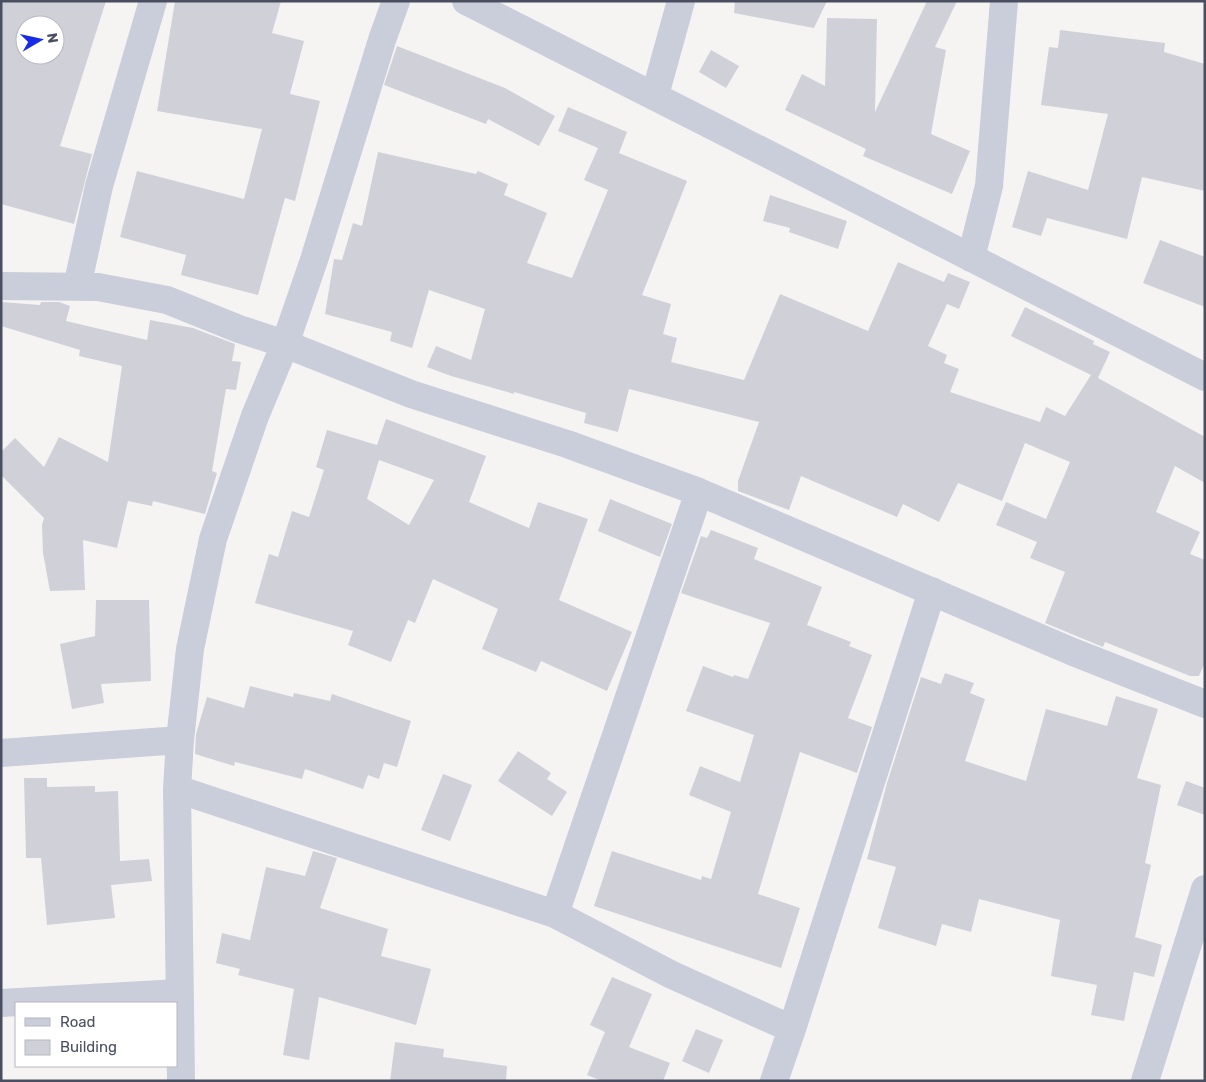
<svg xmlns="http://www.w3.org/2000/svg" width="1206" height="1082" font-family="Rubik,sans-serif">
	<rect width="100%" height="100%" fill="#f5f4f3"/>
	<!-- building -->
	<path fill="#d0d1d8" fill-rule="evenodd" d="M 1,1 L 106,1 L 60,146 L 92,154 L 74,224 L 1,204 ZM 25,25 L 55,25 L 55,55 L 25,55 Z
		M 175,1 L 281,1 L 272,33 L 304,41 L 290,94 L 320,101 L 295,201 L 285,198 L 258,295 L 181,275 L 186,255 L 120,237 L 137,171 L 244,199 L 262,129 L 157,111 Z
		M 735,1 L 827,1 L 814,28 L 734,13 Z
		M 927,1 L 957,1 L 935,47 L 946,50 L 931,134 L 970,151 L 952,194 L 863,156 L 866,149 L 785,110 L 802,74 L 825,86 L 827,18 L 877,19 L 875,112 Z
		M 1060,30 L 1165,43 L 1164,52 L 1205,64 L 1205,191 L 1142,177 L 1127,239 L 1047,218 L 1041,236 L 1012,227 L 1028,171 L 1088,190 L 1108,114 L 1041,105 L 1049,47 L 1058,48 Z
		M 397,46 L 505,88 L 555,116 L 539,146 L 488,119 L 486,124 L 384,85 Z
		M 711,50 L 739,66 L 726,88 L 699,72 Z
		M 568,107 L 627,132 L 619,153 L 687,181 L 642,295 L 671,304 L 663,334 L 677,338 L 671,362 L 744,380 L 780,294 L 868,331 L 898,262 L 944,282 L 948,273 L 970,282 L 959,309 L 947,304 L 928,346 L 947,355 L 944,363 L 959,369 L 950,392 L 1040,422 L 1046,407 L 1065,416 L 1091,375 L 1011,336 L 1025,307 L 1094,341 L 1093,344 L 1110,352 L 1098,378 L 1205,437 L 1205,483 L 1175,466 L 1156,512 L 1200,532 L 1190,554 L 1205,560 L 1205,662 L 1199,676 L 1190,676 L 1105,642 L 1103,647 L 1045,623 L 1065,572 L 1030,558 L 1037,542 L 996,525 L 1006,502 L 1046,519 L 1070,462 L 1025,443 L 1002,501 L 958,483 L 939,522 L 903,504 L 897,517 L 801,476 L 789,510 L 738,491 L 738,481 L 759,422 L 629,389 L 618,432 L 584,423 L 586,413 L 514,392 L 514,394 L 451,376 L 427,367 L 436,346 L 471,360 L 485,309 L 429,290 L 412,348 L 390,341 L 392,332 L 325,314 L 334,259 L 342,260 L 353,223 L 362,226 L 378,152 L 476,174 L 478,171 L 508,184 L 504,195 L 547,213 L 527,263 L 572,278 L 608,190 L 584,180 L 598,148 L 558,131 Z
		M 770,195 L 847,221 L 838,249 L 789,232 L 790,228 L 763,221 Z
		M 1160,240 L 1205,257 L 1205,307 L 1143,283 Z
		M 1,302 L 40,305 L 41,302 L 59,302 L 70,306 L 66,321 L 147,340 L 150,320 L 193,328 L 235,344 L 232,361 L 241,362 L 236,390 L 226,389 L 212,471 L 217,473 L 205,514 L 153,501 L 152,506 L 128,501 L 117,548 L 83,540 L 85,590 L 50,591 L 43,553 L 42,525 L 44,518 L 1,475 L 1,452 L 15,438 L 44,467 L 59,437 L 108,462 L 122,366 L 79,356 L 80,350 L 1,326 Z
		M 386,419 L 486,456 L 469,502 L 529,528 L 538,502 L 588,519 L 559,600 L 632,632 L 607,691 L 541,661 L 536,672 L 482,649 L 498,609 L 433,579 L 415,623 L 408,620 L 391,662 L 348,645 L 353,631 L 255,603 L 269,554 L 278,557 L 292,511 L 309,517 L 324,470 L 316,467 L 327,430 L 377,445 ZM 379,460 L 434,480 L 409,525 L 367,499 Z
		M 610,499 L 672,524 L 660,557 L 598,531 Z
		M 711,530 L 758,548 L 754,559 L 822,587 L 807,625 L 851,642 L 849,646 L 872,655 L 848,718 L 872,727 L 857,773 L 800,752 L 758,894 L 800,908 L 781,968 L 594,906 L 612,851 L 701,880 L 702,876 L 711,879 L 731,812 L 689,795 L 700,766 L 740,782 L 754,735 L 686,711 L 703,666 L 733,677 L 734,675 L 748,679 L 770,623 L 681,593 L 701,536 L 707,538 Z
		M 96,600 L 149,600 L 151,681 L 101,684 L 104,703 L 72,709 L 60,644 L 95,636 Z
		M 945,673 L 974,683 L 970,693 L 985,699 L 965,761 L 1026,781 L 1046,709 L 1107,726 L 1116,696 L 1158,709 L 1137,778 L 1161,785 L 1145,863 L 1151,865 L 1135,937 L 1162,945 L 1154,977 L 1134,972 L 1124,1021 L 1091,1015 L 1097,985 L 1051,976 L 1060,920 L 979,899 L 971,932 L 942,924 L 936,946 L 878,928 L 896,867 L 867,859 L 887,783 L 921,677 L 941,684 Z
		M 250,686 L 293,697 L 294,693 L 330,701 L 332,694 L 411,721 L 397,767 L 384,763 L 379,779 L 368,775 L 363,789 L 305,769 L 302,779 L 235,762 L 234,766 L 195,754 L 196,734 L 207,697 L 244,708 Z
		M 518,751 L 551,773 L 547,779 L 567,792 L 552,816 L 498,781 Z
		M 443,774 L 472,785 L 450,841 L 421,830 Z
		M 24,778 L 47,778 L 47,787 L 95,786 L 95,792 L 118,791 L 120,861 L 149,859 L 152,881 L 111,885 L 115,918 L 47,925 L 41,858 L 26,858 Z
		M 1186,781 L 1205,788 L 1205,815 L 1177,805 Z
		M 313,851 L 337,858 L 320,908 L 388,929 L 381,956 L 431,969 L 416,1025 L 319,997 L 309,1060 L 283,1055 L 294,989 L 238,975 L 240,969 L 216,963 L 222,933 L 250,940 L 266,867 L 305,876 Z
		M 612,977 L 652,994 L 629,1047 L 670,1063 L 663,1081 L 602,1081 L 587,1075 L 605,1032 L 590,1025 Z
		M 696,1029 L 723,1040 L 709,1073 L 682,1061 Z
		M 395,1042 L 444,1049 L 443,1057 L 507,1066 L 506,1081 L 390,1081 Z"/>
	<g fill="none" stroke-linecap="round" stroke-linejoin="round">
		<!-- minor -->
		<path stroke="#cacdda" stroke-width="28" d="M 466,1 C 713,125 958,252 1205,377
			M 655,95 L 681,1
			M 971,258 L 989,186 L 1004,1
			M 1,286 L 98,287 L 167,300 L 239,329 L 285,344 L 411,394 L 567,444 L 699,492 L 1073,652 L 1205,704
			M 77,287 L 99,186 L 153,1
			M 1,753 L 180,740
			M 177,789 L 555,914 L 672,975 L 792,1029
			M 555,914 L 699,492
			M 1,1003 L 179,993
			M 181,1081 L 177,789 L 180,740 L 190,649 L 213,539 L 255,416 L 285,344 L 314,260 L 383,37 L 396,1
			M 774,1081 L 792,1029 L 932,591
			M 1145,1081 L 1205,889"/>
	</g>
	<!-- border -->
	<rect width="1206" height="1082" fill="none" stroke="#4a4e61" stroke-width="5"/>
	<!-- legend -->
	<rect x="15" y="1002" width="162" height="65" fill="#ffffff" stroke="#b7b8c0"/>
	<rect x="25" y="1018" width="25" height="8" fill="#cacdda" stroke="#b7b8c0"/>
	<text x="60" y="1027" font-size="15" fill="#4a4e61">Road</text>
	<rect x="25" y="1040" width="25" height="15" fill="#d0d1d8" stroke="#b7b8c0"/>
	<text x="60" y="1052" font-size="15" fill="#4a4e61">Building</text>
	<!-- north arrow -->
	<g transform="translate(40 40) rotate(81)"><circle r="24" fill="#ffffff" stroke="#b7b8c0"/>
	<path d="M0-4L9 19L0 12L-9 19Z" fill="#182aea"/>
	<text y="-8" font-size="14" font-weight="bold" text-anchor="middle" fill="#4a4e61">N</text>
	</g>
</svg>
